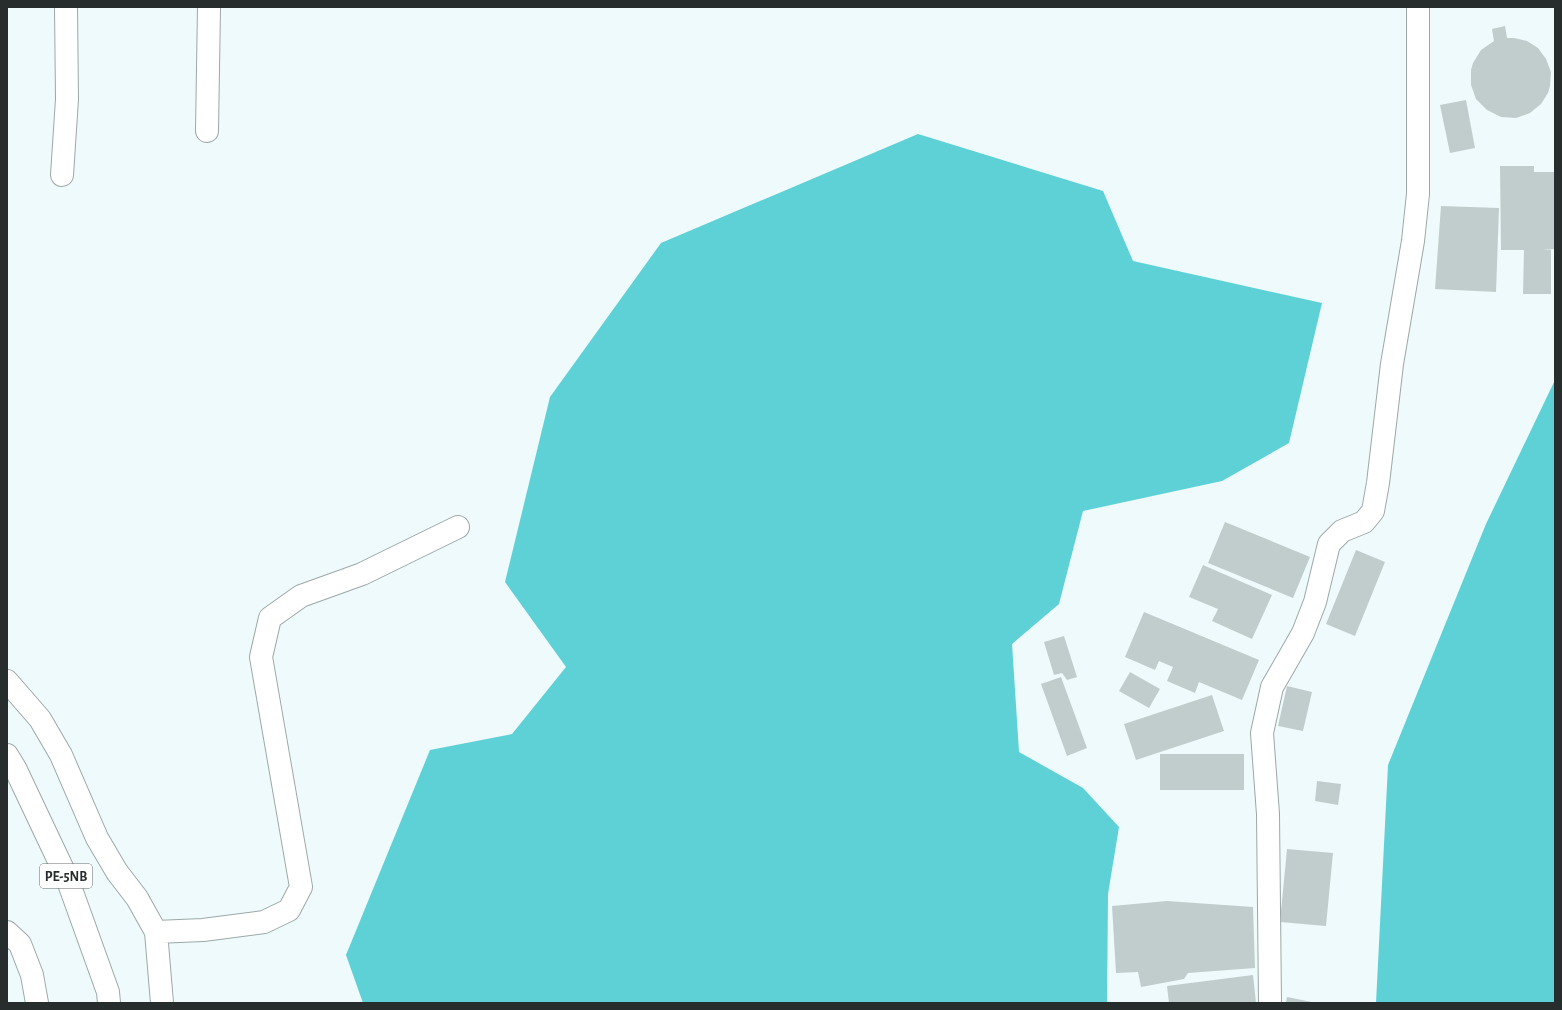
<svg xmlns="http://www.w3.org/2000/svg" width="1562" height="1010" font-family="'Alegreya Sans',sans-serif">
	<rect width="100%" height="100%" fill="#eefafb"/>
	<!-- forest -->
	<path fill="#5dd1d6" d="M 918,134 L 1103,191 L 1133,261 L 1322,303 L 1289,443 L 1222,481 L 1083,511 L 1059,604 L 1012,644 L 1019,752 L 1083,788 L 1119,827 L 1108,894 L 1107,1003 L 363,1003 L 346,955 L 430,750 L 512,734 L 566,667 L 505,582 L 550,397 L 661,243 Z
		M 1555,380 L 1555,1003 L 1376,1003 L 1388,765 L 1486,524 Z"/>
	<!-- building -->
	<path fill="#c1cdcd" d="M 1505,26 L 1507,38 L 1514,38 L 1527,41 L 1538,48 L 1546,59 L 1551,72 L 1550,86 L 1548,93 L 1541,104 L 1530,113 L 1516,118 L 1501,117 L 1487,110 L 1476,99 L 1471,85 L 1471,70 L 1473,63 L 1481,50 L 1494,41 L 1492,29 Z
		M 1466,100 L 1475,148 L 1450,153 L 1440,105 Z
		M 1500,166 L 1534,166 L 1534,172 L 1555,172 L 1555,249 L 1543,250 L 1551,250 L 1551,294 L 1523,294 L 1524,250 L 1501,250 Z
		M 1441,206 L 1499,208 L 1496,292 L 1435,289 Z
		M 1225,522 L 1310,557 L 1293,598 L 1208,563 Z
		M 1356,550 L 1385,562 L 1355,636 L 1326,624 Z
		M 1203,565 L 1272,595 L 1252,639 L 1212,621 L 1218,609 L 1189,597 Z
		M 1144,612 L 1259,660 L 1242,700 L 1199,682 L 1195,693 L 1167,681 L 1173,667 L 1159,661 L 1155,670 L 1125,657 Z
		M 1064,636 L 1077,677 L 1067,680 L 1062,673 L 1054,675 L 1044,642 Z
		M 1130,672 L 1160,689 L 1149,708 L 1119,691 Z
		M 1061,677 L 1087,748 L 1067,756 L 1041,684 Z
		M 1287,686 L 1312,692 L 1303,731 L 1278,726 Z
		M 1212,695 L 1224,731 L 1136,760 L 1124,724 Z
		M 1160,754 L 1244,754 L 1244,790 L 1160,790 Z
		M 1317,781 L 1341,784 L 1338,805 L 1315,801 Z
		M 1287,849 L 1333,853 L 1326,926 L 1280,922 Z
		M 1167,901 L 1253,907 L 1255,968 L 1188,973 L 1184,979 L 1141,987 L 1138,972 L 1116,973 L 1112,906 Z
		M 1253,975 L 1256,1003 L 1169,1003 L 1167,986 Z
		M 1287,997 L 1312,1002 L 1312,1003 L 1286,1003 Z"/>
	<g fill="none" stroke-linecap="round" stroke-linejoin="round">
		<defs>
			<path id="minor" d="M 207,131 L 209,7
				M 62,175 L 67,99 L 66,7
				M 7,681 L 40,719 L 61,755 L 97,838 L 117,872 L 137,898 L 156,932 L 162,1003
				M 7,932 L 20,944 L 32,975 L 37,1003
				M 156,932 L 203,930 L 264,922 L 289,910 L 301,887 L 261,657 L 270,618 L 301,596 L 362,574 L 458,527
				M 1270,1003 L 1268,814 L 1262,733 L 1272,687 L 1303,633 L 1315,602 L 1329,544 L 1342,531 L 1364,522 L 1373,511 L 1378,483 L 1392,364 L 1413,241 L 1418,194 L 1418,7"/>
			<path id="highway" d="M 7,755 L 15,768 L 67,878 L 108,992 L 109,1003"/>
		</defs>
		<!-- minor casing -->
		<use href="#minor" stroke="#9ca8a8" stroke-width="24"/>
		<!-- highway casing -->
		<use href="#highway" stroke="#9ca8a8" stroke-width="24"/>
		<!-- minor -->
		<use href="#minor" stroke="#fff" stroke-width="22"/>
		<!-- highway -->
		<use href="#highway" stroke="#fff" stroke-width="22"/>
	</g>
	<g text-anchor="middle" stroke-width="4" stroke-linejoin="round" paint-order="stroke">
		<!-- shield labels -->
		<rect fill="#fff" stroke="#686b6b" stroke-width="1" x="40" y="864" width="52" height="24" rx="3"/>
		<g font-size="14" font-weight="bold" fill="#272c2c">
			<text x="66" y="881">PE-5NB</text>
		</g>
	</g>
	<!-- border -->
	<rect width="1562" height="1010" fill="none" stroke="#272c2c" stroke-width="16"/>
</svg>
